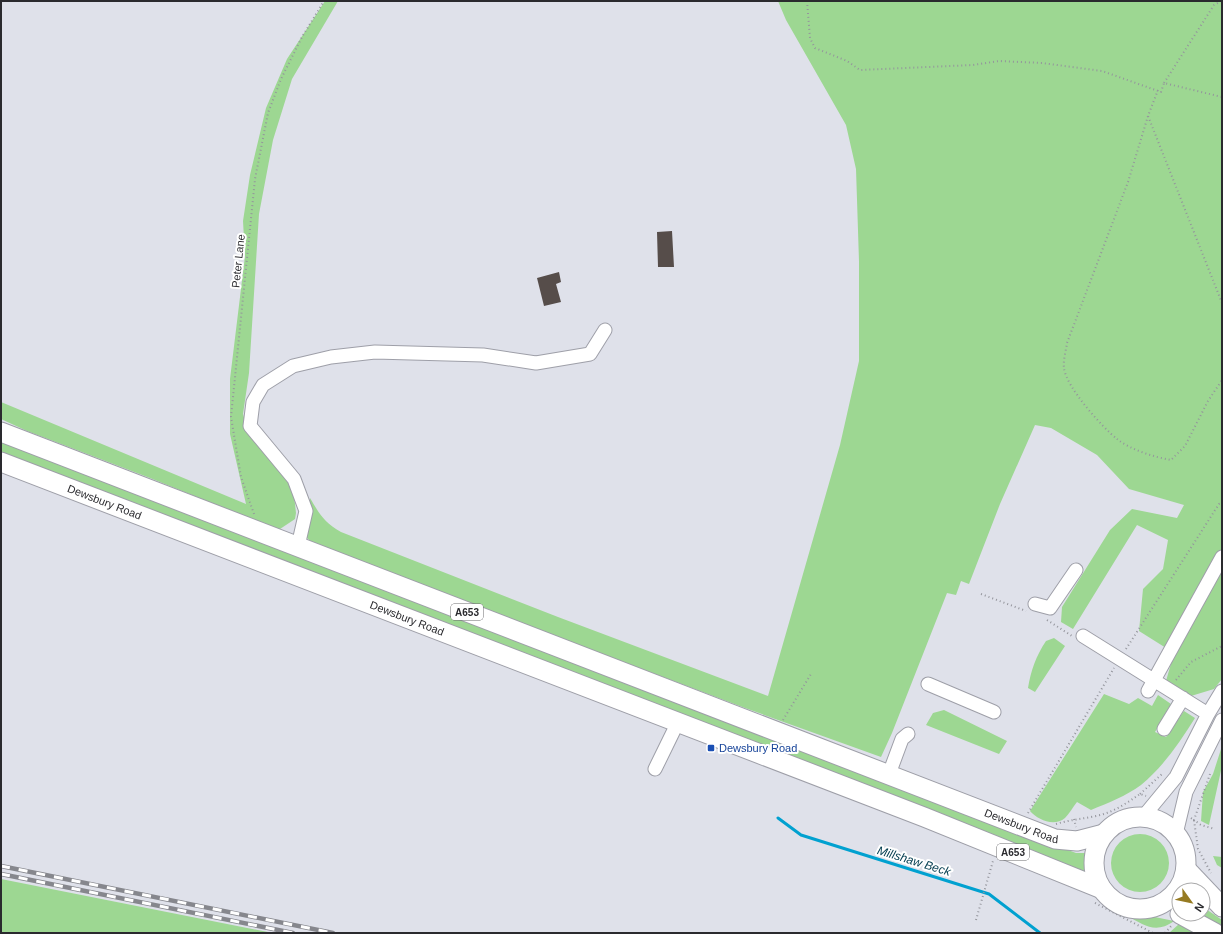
<svg xmlns="http://www.w3.org/2000/svg" width="1223" height="934" font-family="Arial,sans-serif">
	<rect width="100%" height="100%" fill="#dfe1ea"/>
	<!-- green -->
	<path fill="#9dd792" d="M 325,1 L 338,1 L 292,79 L 273,140 L 259,214 L 249,373 L 243,414 L 248,431 L 287,480 L 294,495 L 296,513 L 295,519 L 280,529 L 271,527 L 150,478 L 27,431 L 1,419 L 1,402 L 246,504 L 230,434 L 230,379 L 245,256 L 243,221 L 250,175 L 266,108 L 287,59 Z
		M 778,1 L 1222,1 L 1222,679 L 1214,689 L 1191,696 L 1166,681 L 1174,653 L 1139,631 L 1143,589 L 1163,569 L 1168,540 L 1137,525 L 1073,629 L 1061,622 L 1062,607 L 1110,530 L 1132,509 L 1177,518 L 1184,505 L 1129,489 L 1097,455 L 1051,428 L 1035,425 L 1000,504 L 969,584 L 961,581 L 956,595 L 947,593 L 892,733 L 881,757 L 745,708 L 315,545 L 307,538 L 306,533 L 310,498 C 320,515 324,522 341,532 L 558,617 L 768,696 L 840,445 L 859,361 L 859,261 L 856,169 L 846,125 L 786,20 Z
		M 1,440 L 763,736 L 1076,853 L 1089,853 L 1088,874 L 1,457 Z
		M 1054,638 L 1065,646 L 1035,692 L 1028,688 C 1031,670 1036,656 1046,641 Z
		M 1104,694 L 1129,704 L 1138,698 L 1152,706 L 1158,695 L 1171,704 L 1155,732 L 1166,737 L 1184,711 L 1195,718 C 1180,742 1163,767 1141,785 C 1126,796 1108,803 1091,810 L 1077,802 C 1073,807 1069,814 1065,818 C 1054,827 1038,820 1030,811 Z
		M 944,710 L 1007,741 L 999,754 L 926,725 L 933,713 Z
		M 1222,746 L 1222,766 L 1209,825 L 1201,821 L 1203,792 L 1213,774 Z
		M1111 863a29 29 0 1 1 58 0a29 29 0 1 1-58 0Z
		M 1213,856 L 1222,857 L 1222,868 L 1217,865 Z
		M 1,879 L 273,933 L 1,933 Z
		M 1203,907 L 1222,920 L 1222,928 L 1202,914 Z
		M 1126,915 L 1150,916 L 1174,921 C 1156,934 1145,926 1126,915 Z
		M 1179,924 L 1197,933 L 1169,933 Z"/>
	<g fill="none" stroke-linecap="round" stroke-linejoin="round">
		<!-- stream -->
		<path stroke="#01a1d0" stroke-width="3" d="M 778,818 L 801,835 L 989,894 L 1040,933"/>
	</g>
	<!-- building -->
	<path fill="#564d4a" d="M 672,231 L 674,267 L 658,267 L 657,232 Z
		M 559,272 L 561,282 L 556,284 L 561,302 L 544,306 L 537,278 Z"/>
	<g fill="none" stroke-linecap="round" stroke-linejoin="round">
		<defs>
			<path id="minor" d="M 298,546 L 306,511 L 294,479 L 250,426 L 253,402 L 263,385 L 293,366 L 331,357 L 375,352 L 483,355 L 536,363 L 590,354 L 605,330
				M 1035,604 L 1050,608 L 1076,570
				M 1083,636 L 1208,714
				M 928,684 L 994,712
				M 1148,691 L 1222,557
				M 1164,729 L 1183,698
				M 655,769 L 678,722
				M 889,774 L 902,739 L 908,734
				M 1143,817 L 1176,777 L 1208,714 L 1222,691
				M 1176,834 L 1186,792 L 1222,720"/>
			<g id="highway">
				<path id="s1" d="M 1,432 L 1055,839 L 1077,841 L 1104,834"/>
				<path id="s2" d="M 1,462 L 924,817 L 1102,889"/>
				<circle cx="1140" cy="863" r="46"/>
				<path d="M 1186,869 L 1222,907"/>
				<path d="M 1180,914 L 1215,933"/>
			</g>
		</defs>
		<!-- minor casing -->
		<use href="#minor" stroke="#9e9fa8" stroke-width="15"/>
		<!-- highway casing -->
		<use href="#highway" stroke="#9e9fa8" stroke-width="21"/>
		<!-- path -->
		<path stroke="#94959c" stroke-width="2" stroke-dasharray="1 3" stroke-linecap="butt" d="M 807,1 L 810,38 L 815,48 L 847,61 L 860,70 L 973,65 L 999,61 L 1042,63 L 1102,71 L 1161,92 L 1164,83 L 1222,97
			M 1164,83 L 1214,5 L 1221,1
			M 1158,90 L 1148,116 L 1222,303
			M 1148,116 L 1128,182 L 1067,343 C 1066,351 1063,360 1064,368 C 1066,387 1102,427 1117,439 C 1131,450 1154,457 1171,460 L 1185,446 L 1208,401 L 1222,380
			M 254,514 L 241,477 L 231,417 L 255,179 L 268,113 L 281,79 L 302,37 L 324,1
			M 981,594 L 1026,611
			M 1047,620 L 1072,636
			M 1126,649 L 1219,504 L 1222,503
			M 1176,680 L 1191,662 L 1222,646
			M 783,720 L 811,674
			M 1210,774 L 1194,820 L 1201,825 L 1215,829
			M 1140,794 L 1162,774
			M 1028,813 L 1114,668
			M 1191,818 L 1194,820 L 1198,849 L 1211,873
			M 1074,819 L 1076,827
			M 1056,824 C 1069,820 1082,819 1096,816 C 1112,813 1127,803 1140,794 L 1146,796
			M 1095,903 L 1153,933
			M 976,920 L 993,861
			M 1165,933 L 1172,925"/>
		<!-- minor -->
		<use href="#minor" stroke="#fff" stroke-width="13"/>
		<!-- highway -->
		<use href="#highway" stroke="#fff" stroke-width="19"/>
		<defs>
			<path id="rail" d="M 1,866 L 333,933
				M 1,874 L 293,933"/>
		</defs>
		<!-- rail casing -->
		<use href="#rail" stroke="#86878d" stroke-width="4.5"/>
		<!-- rail -->
		<use href="#rail" stroke="#fff" stroke-width="3" stroke-dasharray="9" stroke-linecap="butt"/>
	</g>
	<!-- markers -->
	<rect fill="#1a4fb4" stroke="#fff" stroke-width="1.5" x="707" y="744" width="8" height="8" rx="2"/>
	<g text-anchor="middle" stroke-width="4" stroke-linejoin="round" paint-order="stroke">
		<!-- shield labels -->
		<g fill="#fff" stroke="#6a6a6d" stroke-width="1">
			<rect x="451" y="604" width="32" height="16" rx="3"/>
			<rect x="997" y="844" width="32" height="16" rx="3"/>
		</g>
		<g font-size="10" font-weight="bold" fill="#2a2a2e">
			<text x="467" y="616">A653</text>
			<text x="1013" y="856">A653</text>
		</g>
		<!-- street labels -->
		<g font-size="11" fill="#2a2a2e" stroke="#fff">
			<text transform="translate(238 261) rotate(-84)" y="4">Peter Lane</text>
			<text dy="4" stroke="none"><textPath href="#s2" startOffset="111">Dewsbury Road</textPath></text>
			<text dy="4" stroke="none"><textPath href="#s2" startOffset="435">Dewsbury Road</textPath></text>
			<text dy="4" stroke="none"><textPath href="#s1" startOffset="1094">Dewsbury Road</textPath></text>
		</g>
		<!-- transit labels -->
		<g font-size="11" fill="#164399" stroke="#fff" text-anchor="start">
			<text x="719" y="752">Dewsbury Road</text>
		</g>
		<!-- water labels -->
		<g font-size="12" font-style="italic" fill="#013b4e" stroke="#fff">
			<text transform="translate(914 861) rotate(17)" y="4">Millshaw Beck</text>
		</g>
	</g>
	<!-- border -->
	<rect width="1223" height="934" fill="none" stroke="#2a2a2e" stroke-width="4"/>
	<!-- north arrow -->
	<g transform="translate(1191 902) rotate(123)"><circle r="19" fill="#ffffff" stroke="#aaaaab"/>
	<path d="M0-3L7 15L0 10L-7 15Z" fill="#967b22"/>
	<text y="-6" font-size="11" font-weight="bold" text-anchor="middle" fill="#2a2a2e">N</text>
	</g>
</svg>
